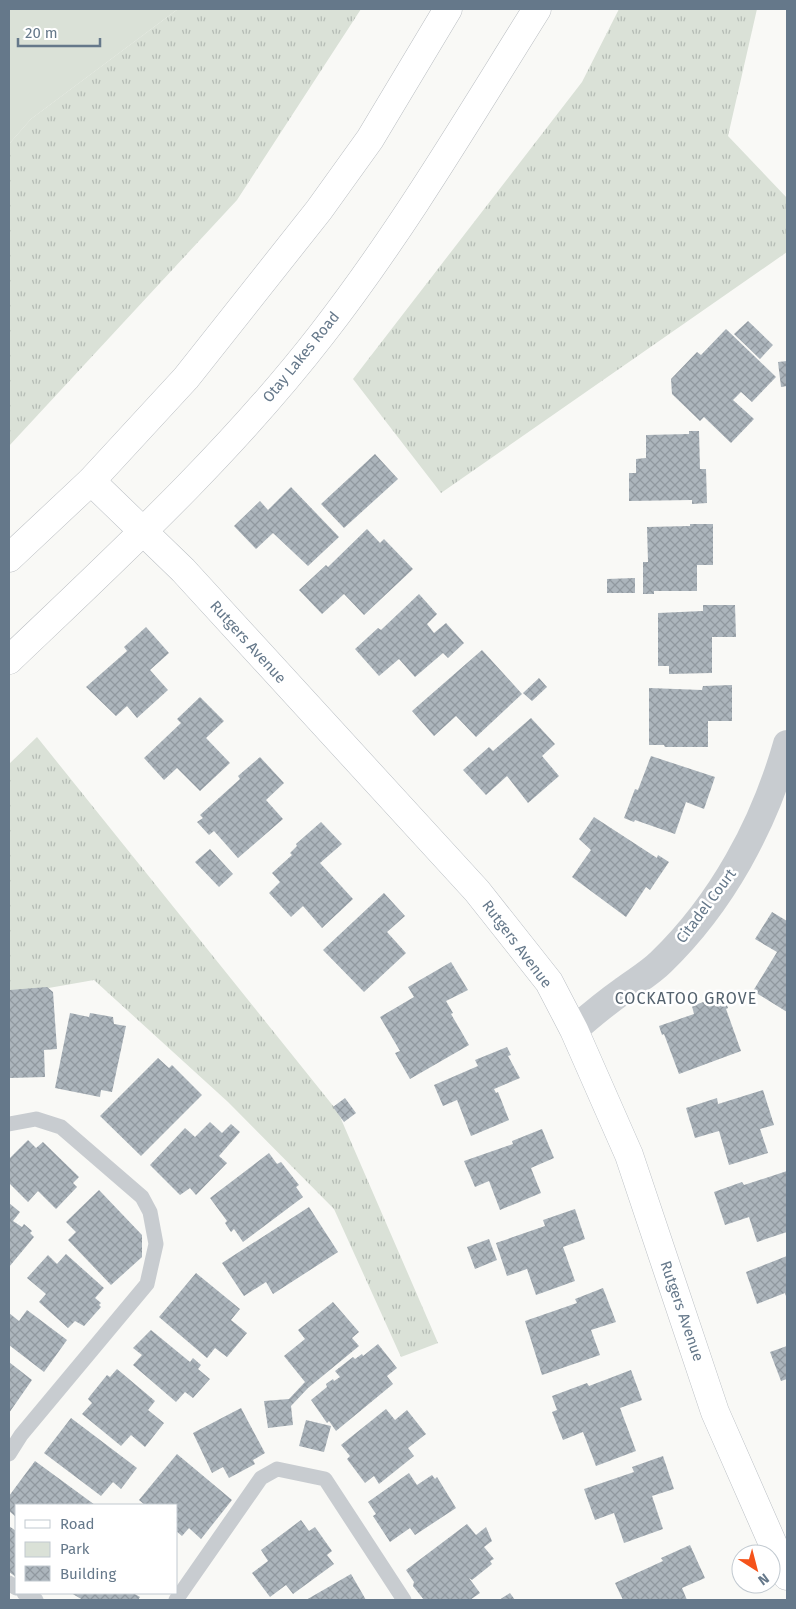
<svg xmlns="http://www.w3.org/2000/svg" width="796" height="1609" font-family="'Fira Sans',sans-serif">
	<defs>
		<pattern id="grass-tufts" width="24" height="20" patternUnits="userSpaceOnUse" patternTransform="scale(1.25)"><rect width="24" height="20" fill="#dae1d7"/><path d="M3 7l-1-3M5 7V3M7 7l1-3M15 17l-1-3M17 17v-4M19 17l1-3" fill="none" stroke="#b4bbb4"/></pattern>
		<pattern id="building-cross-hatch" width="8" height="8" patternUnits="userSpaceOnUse" patternTransform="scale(1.25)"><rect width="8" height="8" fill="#acb5bc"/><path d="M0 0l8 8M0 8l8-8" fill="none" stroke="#90989f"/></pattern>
	</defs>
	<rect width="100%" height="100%" fill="#f9f9f6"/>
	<!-- grass -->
	<path fill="url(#grass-tufts)" d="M 178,9 L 361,9 L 237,200 L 9,446 L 9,144 L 31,119 Z
		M 619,9 L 757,9 L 728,136 L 787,198 L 787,252 L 441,493 L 353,379 L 582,82 Z
		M 37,737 L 338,1112 L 438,1343 L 401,1357 L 334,1209 L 228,1102 L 94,980 L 9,995 L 9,764 Z"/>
	<!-- park -->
	<path fill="#dae1d7" d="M 9,9 L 178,9 L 31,119 L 9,144 Z"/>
	<!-- building -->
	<path fill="url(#building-cross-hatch)" d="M 748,321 L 773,345 L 760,359 L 734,334 Z
		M 726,329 L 776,377 L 752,402 L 741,392 L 733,400 L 754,419 L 731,443 L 704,417 L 700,421 L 672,394 L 671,379 L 697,352 L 701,355 Z
		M 787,361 L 787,386 L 781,387 L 778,362 Z
		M 689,431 L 699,431 L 700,469 L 706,469 L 707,503 L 692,504 L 692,500 L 629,501 L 629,473 L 636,473 L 636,459 L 646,458 L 646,435 L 689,434 Z
		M 375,454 L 398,479 L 344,528 L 321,504 Z
		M 291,487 L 339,537 L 308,566 L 273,533 L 256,549 L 234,526 L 260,501 L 268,510 Z
		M 690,524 L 713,524 L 713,565 L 697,565 L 697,591 L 654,591 L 654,594 L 643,594 L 643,562 L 648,562 L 647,527 L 690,526 Z
		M 367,529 L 380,543 L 384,539 L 413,569 L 364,615 L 344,594 L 322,614 L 299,590 L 326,565 L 328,567 Z
		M 635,578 L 635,593 L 607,593 L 607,579 Z
		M 419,594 L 437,614 L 427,624 L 434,633 L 446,623 L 464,643 L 448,658 L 443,653 L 415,677 L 399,659 L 379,676 L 355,649 L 378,628 L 381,630 Z
		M 703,605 L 735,605 L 736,637 L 712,637 L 712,673 L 669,674 L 669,666 L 658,666 L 658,613 L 703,611 Z
		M 146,627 L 169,653 L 150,670 L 168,690 L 137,718 L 127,706 L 116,716 L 86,687 L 127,651 L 124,647 Z
		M 482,650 L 522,694 L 476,737 L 456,716 L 434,736 L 412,711 Z
		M 539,678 L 547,687 L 532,701 L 523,693 Z
		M 732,685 L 732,721 L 708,721 L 708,747 L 665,747 L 664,745 L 649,745 L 649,688 L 702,690 L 703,686 Z
		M 200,697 L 224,721 L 206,738 L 230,763 L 200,791 L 177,768 L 164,780 L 144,758 L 181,723 L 177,719 Z
		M 531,718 L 555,744 L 542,756 L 559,776 L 528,803 L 507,776 L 486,795 L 463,770 L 489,747 L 493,751 Z
		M 651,756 L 715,777 L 704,809 L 686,802 L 675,834 L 635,820 L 634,822 L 624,818 L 635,789 L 638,790 Z
		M 260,757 L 284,783 L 266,800 L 283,819 L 238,858 L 214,831 L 209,835 L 197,822 L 203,818 L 200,815 L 240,779 L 238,776 Z
		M 594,817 L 657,858 L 658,855 L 669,862 L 650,890 L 646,887 L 626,917 L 572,877 L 591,850 L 579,839 Z
		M 321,822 L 342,844 L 320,863 L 353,899 L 322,928 L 303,906 L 291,917 L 269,893 L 280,882 L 272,873 L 292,855 L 290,853 L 297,846 L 296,844 Z
		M 210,849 L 233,874 L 219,887 L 195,862 Z
		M 384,893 L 405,916 L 387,932 L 406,953 L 364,992 L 323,950 Z
		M 772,912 L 787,921 L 787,1012 L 753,991 L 777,952 L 755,939 Z
		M 451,962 L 468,990 L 446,1001 L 453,1013 L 451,1014 L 469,1045 L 410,1079 L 395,1053 L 400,1051 L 380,1017 L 414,997 L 408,987 Z
		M 47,987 L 53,992 L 57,1049 L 44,1050 L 45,1077 L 9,1078 L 10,990 Z
		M 723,995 L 728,1008 L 726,1009 L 741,1051 L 679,1074 L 664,1034 L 662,1035 L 659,1026 L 694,1014 L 692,1006 Z
		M 70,1013 L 89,1017 L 90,1013 L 113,1017 L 114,1024 L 126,1026 L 112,1092 L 101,1090 L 100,1097 L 55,1088 Z
		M 507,1047 L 511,1055 L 508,1056 L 520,1078 L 494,1089 L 496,1093 L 498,1092 L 509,1120 L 471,1136 L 457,1100 L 443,1106 L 434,1085 L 478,1066 L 475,1060 Z
		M 158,1058 L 169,1068 L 172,1065 L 202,1095 L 141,1156 L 100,1116 Z
		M 763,1090 L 774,1125 L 760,1129 L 768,1153 L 729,1165 L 719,1131 L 695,1138 L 686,1108 L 717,1098 L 718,1104 Z
		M 345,1098 L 356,1113 L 344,1122 L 333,1107 Z
		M 210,1122 L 222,1133 L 231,1124 L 240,1132 L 219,1156 L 227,1163 L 196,1195 L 190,1188 L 180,1195 L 150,1165 L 185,1128 L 195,1137 Z
		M 542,1129 L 554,1158 L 531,1168 L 541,1193 L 500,1210 L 489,1181 L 475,1187 L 464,1161 L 513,1144 L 512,1141 Z
		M 28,1140 L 36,1148 L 43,1142 L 79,1177 L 73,1183 L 77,1187 L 56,1209 L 38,1191 L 28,1202 L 9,1183 L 9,1159 Z
		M 269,1153 L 277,1164 L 281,1162 L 299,1185 L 296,1187 L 303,1197 L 243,1242 L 234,1229 L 231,1232 L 225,1223 L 227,1221 L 210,1198 Z
		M 787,1171 L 787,1232 L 757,1242 L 749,1217 L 725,1225 L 714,1192 L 742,1182 L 744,1185 Z
		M 99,1190 L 142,1235 L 142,1257 L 111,1285 L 68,1240 L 76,1232 L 66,1222 Z
		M 9,1203 L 20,1212 L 13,1221 L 22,1227 L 24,1224 L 32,1231 L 30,1233 L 34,1237 L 9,1267 Z
		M 309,1207 L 338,1252 L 273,1294 L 266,1282 L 244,1296 L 222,1263 Z
		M 575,1209 L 585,1239 L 563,1247 L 575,1281 L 536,1295 L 527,1269 L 507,1276 L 496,1243 L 545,1226 L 543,1220 Z
		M 489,1239 L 497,1260 L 475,1269 L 467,1247 Z
		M 66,1254 L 104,1288 L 95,1298 L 101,1303 L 99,1305 L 101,1307 L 84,1326 L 75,1321 L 68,1328 L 39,1302 L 46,1294 L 27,1278 L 48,1255 L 57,1264 Z
		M 787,1256 L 787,1299 L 785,1293 L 757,1304 L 746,1272 Z
		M 196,1273 L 240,1309 L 231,1320 L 247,1333 L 227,1357 L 215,1348 L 207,1358 L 159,1317 Z
		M 603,1288 L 616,1322 L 591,1330 L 600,1355 L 542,1375 L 525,1321 L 577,1303 L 575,1299 Z
		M 333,1302 L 359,1332 L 352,1338 L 359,1346 L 308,1388 L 291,1406 L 293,1425 L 268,1428 L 264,1401 L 289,1399 L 305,1382 L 284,1356 L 305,1339 L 298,1330 Z
		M 27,1310 L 67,1340 L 44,1372 L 9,1345 L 9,1313 L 19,1321 Z
		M 151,1330 L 190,1362 L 193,1358 L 201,1365 L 198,1369 L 210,1379 L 193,1398 L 185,1392 L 176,1402 L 133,1365 L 142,1355 L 133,1348 Z
		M 378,1344 L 397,1368 L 387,1376 L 393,1384 L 336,1431 L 329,1421 L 327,1423 L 311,1400 L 327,1387 L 326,1384 L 333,1379 L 334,1381 L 340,1377 L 335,1371 L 353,1357 L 355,1359 L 362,1354 L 363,1356 Z
		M 787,1346 L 787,1379 L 781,1381 L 770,1352 Z
		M 9,1362 L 32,1380 L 9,1413 Z
		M 117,1369 L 155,1401 L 148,1410 L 164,1423 L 145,1447 L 131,1435 L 121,1446 L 82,1414 L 92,1403 L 88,1399 L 90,1396 L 107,1375 L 110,1377 Z
		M 631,1370 L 642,1400 L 620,1408 L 636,1451 L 596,1466 L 583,1432 L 563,1440 L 552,1412 L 557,1410 L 552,1396 L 587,1383 L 589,1386 Z
		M 241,1408 L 265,1453 L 253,1460 L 255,1464 L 229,1478 L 223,1467 L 212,1473 L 193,1433 Z
		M 386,1409 L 395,1420 L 407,1410 L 426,1434 L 408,1448 L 414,1456 L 379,1484 L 374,1476 L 365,1483 L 347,1459 L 350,1456 L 341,1445 Z
		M 71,1418 L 137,1468 L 121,1489 L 113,1482 L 101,1496 L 44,1453 Z
		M 306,1420 L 331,1426 L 324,1452 L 299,1446 Z
		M 177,1454 L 232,1500 L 201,1539 L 189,1528 L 182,1536 L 176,1531 L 176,1505 L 145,1505 L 139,1500 Z
		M 663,1456 L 674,1489 L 652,1496 L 663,1529 L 624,1543 L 614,1513 L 595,1520 L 584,1489 L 634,1472 L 632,1467 Z
		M 35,1461 L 95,1505 L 16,1505 L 16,1517 L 9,1511 L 9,1496 Z
		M 409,1473 L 417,1485 L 432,1475 L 435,1479 L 437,1477 L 456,1508 L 415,1535 L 410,1528 L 390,1542 L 373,1516 L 376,1514 L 368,1502 Z
		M 301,1520 L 309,1531 L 315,1527 L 332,1551 L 327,1555 L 334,1564 L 293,1594 L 286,1585 L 270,1597 L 252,1573 L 268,1561 L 261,1550 Z
		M 467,1524 L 476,1535 L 486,1527 L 492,1541 L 484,1547 L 494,1559 L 490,1561 L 492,1564 L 472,1580 L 469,1578 L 480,1593 L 470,1600 L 424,1600 L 413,1586 L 414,1582 L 406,1570 Z
		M 9,1526 L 16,1531 L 16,1577 L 9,1572 Z
		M 690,1545 L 705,1578 L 682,1588 L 687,1600 L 623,1600 L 615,1583 L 663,1561 L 661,1558 Z
		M 351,1574 L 366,1600 L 306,1600 Z
		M 71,1593 L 133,1593 L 140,1597 L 138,1600 L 83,1600 Z
		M 510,1593 L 515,1600 L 499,1600 Z"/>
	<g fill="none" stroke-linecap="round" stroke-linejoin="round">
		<defs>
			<path id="secondary" d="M 91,481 L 183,570 L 477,891 L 549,982 L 574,1030 L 629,1155 L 715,1412 L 787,1576"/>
			<path id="primary" d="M 9,558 L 91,481 L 186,378 L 319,210 L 370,139 L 448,9
				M 9,660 C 118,556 230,453 322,334 C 402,231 468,119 537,9"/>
		</defs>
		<!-- secondary casing -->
		<use href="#secondary" stroke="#babfc4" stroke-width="29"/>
		<!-- primary casing -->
		<use href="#primary" stroke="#b9bdc1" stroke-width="29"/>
		<!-- lane -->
		<path stroke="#c8ccd0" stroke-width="15" d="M 9,1124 L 36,1119 L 61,1127 L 142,1197 L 150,1212 L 156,1244 L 147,1284 L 21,1435 L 9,1454
			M 9,1583 L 16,1588
			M 24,1593 L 36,1600
			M 176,1600 L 261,1478 L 277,1469 L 325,1479 L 404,1600"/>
		<!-- street -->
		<path stroke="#c8ccd0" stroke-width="28" d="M 574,1030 C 590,1016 607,1002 624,990 C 636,981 650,973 661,962 C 722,903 764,825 787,744"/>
		<!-- secondary -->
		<use href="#secondary" stroke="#fff" stroke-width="28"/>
		<!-- primary -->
		<use href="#primary" stroke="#fff" stroke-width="28"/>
	</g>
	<g text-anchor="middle" stroke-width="5" stroke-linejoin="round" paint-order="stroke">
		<!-- street labels -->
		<g font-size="15" fill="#65788a" stroke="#fff">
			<text transform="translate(301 357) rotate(-51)" y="5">Otay Lakes Road</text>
			<text transform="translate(248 642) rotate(48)" y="5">Rutgers Avenue</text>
			<text transform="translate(706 906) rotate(-53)" y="5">Citadel Court</text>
			<text transform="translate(517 944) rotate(53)" y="5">Rutgers Avenue</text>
			<text transform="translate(682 1311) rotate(71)" y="5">Rutgers Avenue</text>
		</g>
		<!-- neighbourhood labels -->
		<g font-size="16" letter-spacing="1" fill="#54626e" stroke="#fff">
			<text x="686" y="1004">COCKATOO GROVE</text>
		</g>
	</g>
	<!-- border -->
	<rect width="796" height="1609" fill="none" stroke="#65788a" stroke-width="20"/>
	<!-- legend -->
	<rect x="15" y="1504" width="162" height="90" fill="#ffffff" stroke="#c1c9d0"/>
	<rect x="25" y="1520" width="25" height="8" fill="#ffffff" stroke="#c1c9d0"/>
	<text x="60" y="1529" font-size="15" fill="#65788a">Road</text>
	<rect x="25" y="1542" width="25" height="15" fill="#dae1d7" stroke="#c1c9d0"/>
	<text x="60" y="1554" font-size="15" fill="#65788a">Park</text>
	<rect x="25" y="1566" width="25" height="15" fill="url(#building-cross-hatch)" stroke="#c1c9d0"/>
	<text x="60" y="1579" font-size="15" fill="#65788a">Building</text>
	<!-- north arrow -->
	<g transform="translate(756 1569) rotate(144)"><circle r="24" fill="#ffffff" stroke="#c1c9d0"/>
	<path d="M0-4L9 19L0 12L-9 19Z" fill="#f5531a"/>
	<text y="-8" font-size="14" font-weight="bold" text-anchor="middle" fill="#65788a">N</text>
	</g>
	<!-- scale -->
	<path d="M18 38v8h82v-8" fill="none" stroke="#65788a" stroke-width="2.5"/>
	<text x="25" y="38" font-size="15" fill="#65788a" stroke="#ffffff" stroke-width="4" paint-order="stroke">20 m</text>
</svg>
